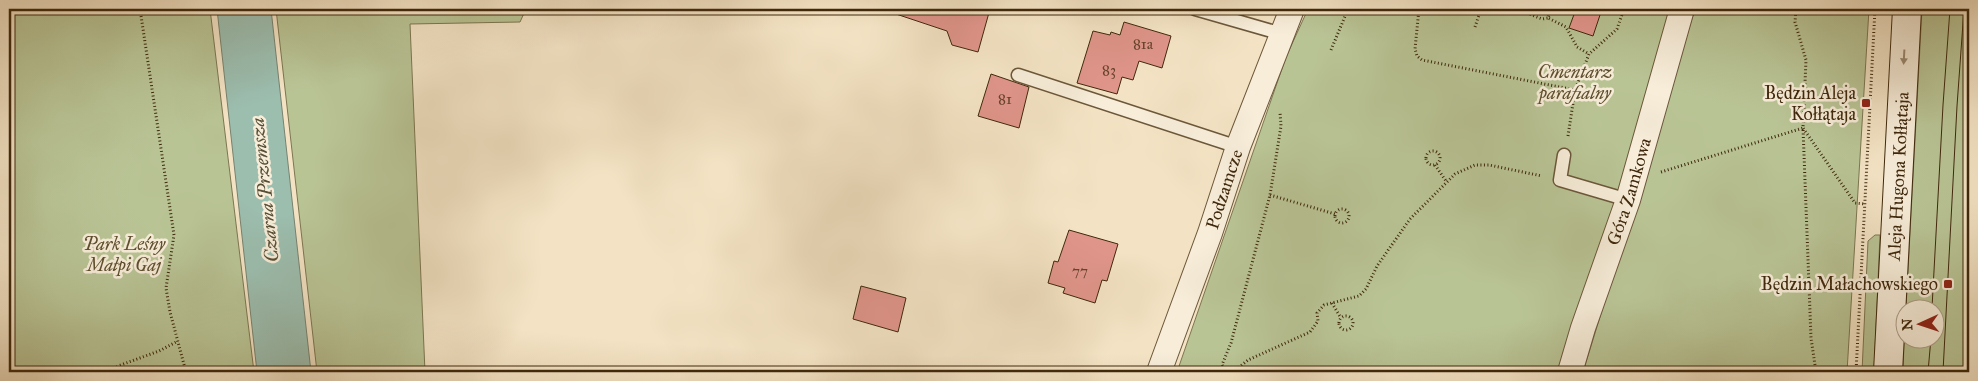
<svg xmlns="http://www.w3.org/2000/svg" width="1978" height="381" font-family="'IM FELL Great Primer',serif">
	<rect width="100%" height="100%" fill="#f3e3c4"/>
	<filter id="stains"><feTurbulence type="fractalNoise" baseFrequency=".004" numOctaves="4"/><feColorMatrix values="0 0 0 0 .2 0 0 0 0 .09 0 0 0 0 .02 0 0 0 .5 -.17"/></filter>
	<radialGradient id="worn" r=".72"><stop offset=".6" stop-color="#630" stop-opacity="0"/><stop offset="1" stop-color="#630" stop-opacity=".3"/></radialGradient>
	<!-- green -->
	<path fill="#b9c495" stroke="#7c7650" d="M 9,9 L 210,9 L 254,372 L 9,372 Z
		M 276,9 L 526,9 L 520,22 L 410,24 L 425,372 L 317,372 Z
		M 1308,9 L 1675,9 L 1628,173 L 1560,372 L 1177,372 L 1286,57 Z
		M 1695,9 L 1869,9 L 1847,372 L 1583,372 Z
		M 1922,9 L 1969,9 L 1969,372 L 1903,372 L 1905,315 L 1906,338 L 1936,338 L 1936,308 L 1906,308 Z
		M 1875,235 L 1880,235 L 1874,372 L 1862,372 L 1868,241 Z"/>
	<!-- water -->
	<path fill="#9cbeaf" stroke="#77826e" d="M 217,9 L 271,9 L 311,372 L 257,372 Z"/>
	<!-- building -->
	<path fill="#e0958b" stroke="#3f280c" d="M 893,9 L 990,9 L 978,52 L 952,45 L 947,31 L 893,13 Z
		M 1576,9 L 1602,9 L 1593,36 L 1569,28 Z
		M 1124,22 L 1171,36 L 1162,68 L 1139,61 L 1133,80 L 1122,77 L 1117,94 L 1077,83 L 1093,31 L 1110,35 L 1111,32 L 1120,35 Z
		M 991,74 L 1029,87 L 1019,128 L 978,116 Z
		M 1069,230 L 1118,244 L 1107,281 L 1102,280 L 1095,303 L 1063,293 L 1065,288 L 1048,283 L 1054,261 L 1058,262 Z
		M 861,286 L 906,298 L 898,332 L 853,319 Z"/>
	<g fill="none" stroke-linecap="round" stroke-linejoin="round">
		<defs>
			<path id="lane" d="M 1195,9 L 1282,34
				M 1018,75 L 1238,147
				M 1564,155 L 1560,180 L 1628,200"/>
			<g id="street">
				<path id="s1" d="M 1159,372 L 1210,233 L 1238,147 L 1292,9"/>
				<path id="s2" d="M 1570,372 L 1583,328 L 1628,200 L 1682,9"/>
			</g>
			<g id="secondary">
				<path id="s3" d="M 1888,372 L 1907,9"/>
			</g>
		</defs>
		<!-- lane casing -->
		<use href="#lane" stroke="#6c573a" stroke-width="15"/>
		<!-- street casing -->
		<use href="#street" stroke="#6c573a" stroke-width="26"/>
		<!-- secondary casing -->
		<use href="#secondary" stroke="#3f280c" stroke-width="30"/>
		<!-- path -->
		<path stroke="#3f280c" stroke-width="3" stroke-dasharray="1 2.5" stroke-linecap="butt" d="M 140,9 L 174,235 L 166,288 L 170,312 L 186,372
			M 1419,9 L 1415,49 L 1417,56 L 1422,60 L 1575,90
			M 1517,9 L 1542,19 L 1548,18
			M 1551,9 L 1548,18 L 1566,27 L 1577,47 L 1589,54
			M 1475,27 L 1481,9
			M 1331,50 L 1348,9
			M 1568,136 L 1575,90 L 1589,54 L 1617,29 L 1624,9
			M1426 158a7 7 0 1 1 14 0a7 7 0 1 1-14 0Z
			M 1435,165 L 1446,181
			M 1661,172 L 1803,128 L 1806,60 L 1795,22 L 1796,9
			M 1270,195 L 1335,214
			M1335 216a7 7 0 1 1 14 0a7 7 0 1 1-14 0Z
			M 1332,303 L 1341,318
			M1339 323a7 7 0 1 1 14 0a7 7 0 1 1-14 0Z
			M 112,372 L 118,366 L 159,351 L 178,341
			M 1226,372 L 1222,365 L 1231,343 L 1270,195 L 1281,126 L 1280,112
			M 1233,372 L 1248,360 L 1310,332 L 1318,321 L 1317,313 L 1324,305 L 1359,296 L 1366,289 L 1377,266 L 1410,219 L 1455,174 L 1475,165 L 1489,165 L 1542,176
			M 1816,372 L 1811,338 L 1803,128 L 1855,203 L 1865,204
			M 1856,372 L 1875,9"/>
		<!-- lane -->
		<use href="#lane" stroke="#f7edd9" stroke-width="12"/>
		<!-- street -->
		<use href="#street" stroke="#f7edd9" stroke-width="24"/>
		<!-- secondary -->
		<use href="#secondary" stroke="#f7edd9" stroke-width="28"/>
		<!-- tram -->
		<path stroke="#3f280c" stroke-width="1" d="M 1932,308 L 1943,105 L 1950,9
			M 1928,372 L 1931,338
			M 1943,372 L 1957,106 L 1964,9"/>
	</g>
	<!-- one-way arrows -->
	<defs><path id="oneway-solid" d="M-6-.8H1V-3.2L6.5 0L1 3.2V.8H-6Z" transform="scale(1.25)"/></defs>
	<use fill="#9b8a72" href="#oneway-solid" transform="translate(1904 57) rotate(93)"/>
	<!-- markers -->
	<g fill="#8f2418" stroke="#f7edd9" stroke-width="2">
		<rect x="1861" y="98" width="10" height="10" rx="2.5"/>
		<rect x="1943" y="279" width="10" height="10" rx="2.5"/>
	</g>
	<g text-anchor="middle" stroke-width="5" stroke-linejoin="round" paint-order="stroke">
		<!-- number labels -->
		<g font-size="15" fill="#67432c">
			<text x="1143" y="49">81a</text>
			<text x="1109" y="75">83</text>
			<text x="1005" y="104">81</text>
			<text x="1080" y="276">77</text>
		</g>
		<!-- park labels -->
		<g font-size="18" font-style="italic" fill="#5e4f2e" stroke="#f7edd9">
			<text x="1575" y="78">Cmentarz<tspan x="1575" dy="21">parafialny</tspan></text>
			<text x="124" y="250">Park Leśny<tspan x="124" dy="21">Małpi Gaj</tspan></text>
		</g>
		<!-- poi labels -->
		<g font-size="18" fill="#3f280c" stroke="#f7edd9" text-anchor="end">
			<text x="1856" y="99">Będzin Aleja<tspan x="1856" dy="21">Kołłątaja</tspan></text>
			<text x="1938" y="290">Będzin Małachowskiego</text>
		</g>
		<!-- street labels -->
		<g font-size="18" fill="#3f280c" stroke="#f7edd9">
			<text dy="6" stroke="none"><textPath href="#s3" startOffset="196">Aleja Hugona Kołłątaja</textPath></text>
			<text dy="6" stroke="none"><textPath href="#s1" startOffset="194">Podzamcze</textPath></text>
			<text dy="6" stroke="none"><textPath href="#s2" startOffset="190">Góra Zamkowa</textPath></text>
		</g>
		<!-- water labels -->
		<g font-size="19" font-style="italic" fill="#564e35" stroke="#f7edd9">
			<text transform="translate(264 190) rotate(-96)" y="7">Czarna Przemsza</text>
		</g>
	</g>
	<!-- margin -->
	<rect width="1978" height="381" fill="none" stroke="#f3e3c4" stroke-width="30"/>
	<rect x="10" y="10" width="1958" height="361" fill="none" stroke="#3f280c" stroke-width="2.5"/>
	<rect x="15" y="15" width="1948" height="351" fill="none" stroke="#3f280c"/>
	<!-- north arrow -->
	<g transform="translate(1920 324) rotate(267)"><circle r="24" fill="#f7edd9" stroke="#ad9e87"/>
	<path d="M0-4L9 19L0 12L-9 19Z" fill="#8f2418"/>
	<text y="-8" font-size="14" font-weight="bold" text-anchor="middle" fill="#3f280c">N</text>
	</g>
	<rect width="100%" height="100%" filter="url(#stains)"/>
	<rect width="100%" height="100%" fill="url(#worn)"/>
</svg>
